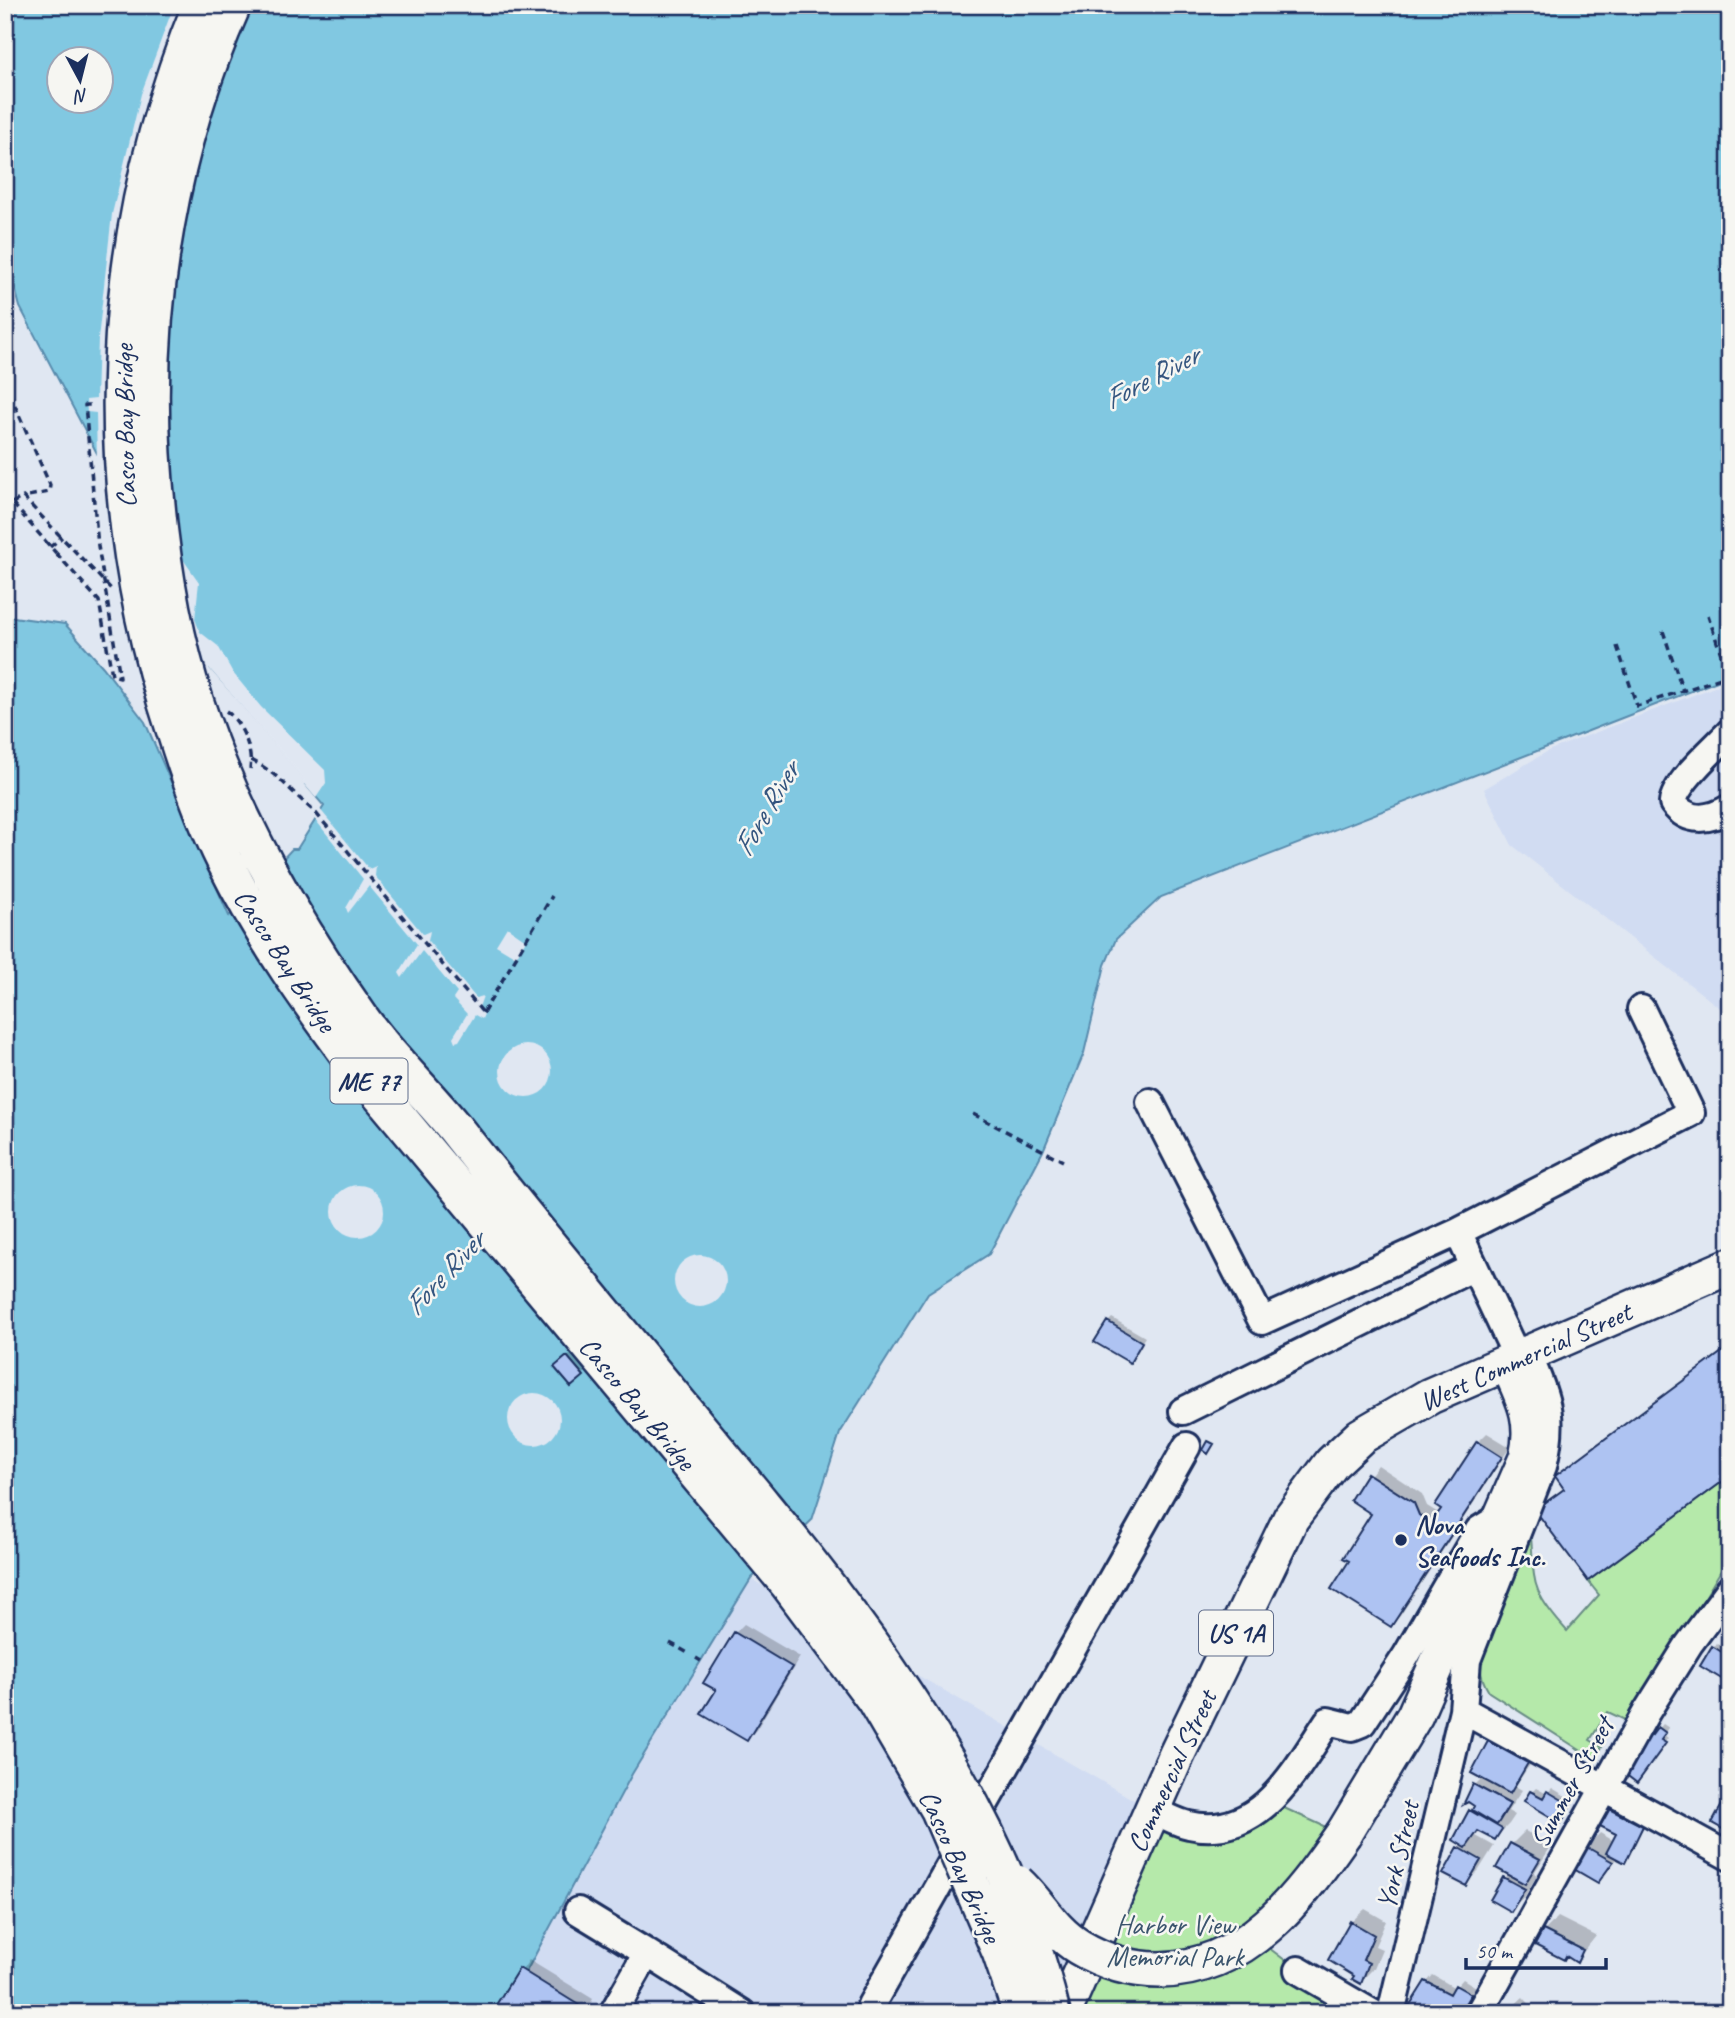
<svg xmlns="http://www.w3.org/2000/svg" width="1735" height="2018" font-family="Caveat,sans-serif">
	<rect width="100%" height="100%" fill="#e0e7f2"/>
	<filter id="ink" filterUnits="userSpaceOnUse"><feTurbulence type="fractalNoise" baseFrequency=".0143" numOctaves="2"/><feDisplacementMap in="SourceGraphic" scale="14" xChannelSelector="R" yChannelSelector="G"/><feConvolveMatrix kernelMatrix="1 2 1 2 8 2 1 2 1" color-interpolation-filters="sRGB"/></filter>
	<g filter="url(#ink)">
		<!-- built -->
		<path fill="#d1dcf2" d="M 1730,681 L 1730,1016 L 1512,845 L 1484,789 L 1550,750 Z
			M 751,1579 L 1153,1811 L 1063,2013 L 416,2013 L 633,1774 Z"/>
		<!-- green -->
		<path fill="#b5e9aa" stroke="#688c84" stroke-width="2" d="M 1730,1476 L 1730,1555 L 1661,1672 L 1627,1721 L 1608,1712 L 1590,1740 L 1602,1747 L 1594,1759 L 1489,1692 C 1484,1684 1480,1676 1481,1666 C 1482,1629 1515,1563 1530,1526 C 1536,1581 1526,1586 1567,1631 L 1599,1595 L 1588,1581 Z
			M 1271,1802 L 1330,1829 L 1248,1932 L 1298,1970 L 1372,2013 L 1062,2013 L 1153,1811 L 1189,1825 Z"/>
		<!-- water -->
		<path fill="#81c8e1" stroke="#588bad" stroke-width="2" fill-rule="evenodd" d="M 5,5 L 1730,5 L 1730,676 L 1161,897 L 1116,939 L 1105,965 L 1084,1053 L 1043,1151 L 989,1254 L 928,1293 L 840,1433 L 812,1520 L 751,1579 L 632,1774 L 504,2013 L 5,2013 L 5,616 L 65,624 L 103,667 L 145,722 L 229,916 L 292,849 L 297,849 L 324,806 L 304,783 L 308,780 L 210,668 L 20,307 L 5,250 ZM 60,60 L 102,60 L 102,102 L 60,102 Z"/>
		<!-- pier -->
		<path fill="#e0e7f2" d="M 174,5 L 252,5 L 213,111 L 197,166 L 179,261 L 169,374 L 172,476 L 180,555 L 199,582 L 195,619 L 200,632 L 218,646 L 233,673 L 261,707 L 325,770 L 326,783 L 316,798 L 304,784 L 301,785 L 304,779 L 203,661 L 97,462 L 96,413 L 87,412 L 86,400 L 96,399 L 98,339 L 112,214 L 141,94 Z
			M 319,808 L 369,869 L 376,866 L 375,876 L 423,934 L 430,931 L 428,941 L 476,998 L 483,996 L 478,1010 L 484,1014 L 482,1019 L 475,1015 L 459,1041 L 455,1042 L 453,1037 L 467,1014 L 453,999 L 457,993 L 422,951 L 402,978 L 399,973 L 417,944 L 369,886 L 348,913 L 346,908 L 363,879 L 313,817 Z
			M 507,927 L 526,940 L 516,957 L 496,945 Z
			M500 1071a26 26 0 1 1 52 0a26 26 0 1 1-52 0Z
			M332 1211a26 26 0 1 1 52 0a26 26 0 1 1-52 0Z
			M674 1281a26 26 0 1 1 52 0a26 26 0 1 1-52 0Z
			M508 1419a26 26 0 1 1 52 0a26 26 0 1 1-52 0Z"/>
		<!-- shadow -->
		<path fill="#0003" d="M 1112,1318 L 1145,1337 L 1130,1360 L 1108,1322 Z
			M 1730,1346 L 1730,1473 L 1537,1510 L 1565,1487 L 1557,1476 L 1566,1468 Z
			M 572,1353 L 587,1371 L 571,1384 L 556,1367 Z
			M 1487,1433 L 1510,1447 L 1400,1616 L 1391,1625 L 1351,1561 L 1374,1514 L 1352,1500 L 1378,1465 L 1422,1494 L 1427,1506 L 1440,1514 L 1478,1442 Z
			M 744,1624 L 800,1657 L 756,1730 L 747,1739 L 718,1689 L 735,1633 Z
			M 1717,1643 L 1730,1651 L 1730,1682 L 1713,1647 Z
			M 1663,1724 L 1669,1728 L 1664,1735 L 1668,1738 L 1640,1776 L 1649,1734 L 1653,1730 L 1656,1732 Z
			M 1503,1729 L 1541,1749 L 1515,1786 L 1522,1790 L 1508,1811 L 1515,1815 L 1509,1824 L 1495,1838 L 1481,1830 L 1476,1836 L 1494,1846 L 1479,1870 L 1465,1884 L 1460,1848 L 1464,1844 L 1471,1811 L 1477,1805 L 1475,1785 L 1483,1777 L 1489,1742 Z
			M 1536,1788 L 1547,1794 L 1552,1788 L 1574,1801 L 1564,1817 L 1532,1792 Z
			M 1614,1806 L 1646,1822 L 1628,1857 L 1624,1861 L 1618,1858 L 1598,1881 L 1586,1847 L 1600,1833 L 1614,1841 L 1618,1833 L 1610,1810 Z
			M 1525,1831 L 1552,1845 L 1534,1873 L 1537,1875 L 1525,1896 L 1511,1909 L 1492,1899 L 1509,1873 L 1512,1844 Z
			M 1365,1909 L 1386,1921 L 1375,1946 L 1382,1949 L 1374,1968 L 1360,1982 L 1351,1922 Z
			M 1558,1917 L 1596,1936 L 1577,1960 L 1544,1931 Z
			M 529,1960 L 593,1999 L 585,2013 L 493,2013 Z
			M 1433,1975 L 1455,1988 L 1463,1979 L 1476,1987 L 1460,2013 L 1412,2013 L 1427,1982 Z
			M 1523,1997 L 1536,2011 L 1534,2013 L 1506,2013 Z
			M 1675,2005 L 1687,2013 L 1669,2013 Z"/>
		<!-- building -->
		<path fill="#aec3f2" stroke="#1b2f5e" stroke-width="2" d="M 1107,1321 L 1142,1342 L 1130,1363 L 1094,1342 Z
			M 1730,1346 L 1730,1476 L 1588,1581 L 1535,1510 L 1564,1489 L 1555,1476 Z
			M 567,1356 L 584,1376 L 571,1387 L 554,1367 Z
			M 1208,1441 L 1214,1444 L 1208,1454 L 1203,1450 Z
			M 1477,1441 L 1502,1457 L 1391,1627 L 1331,1589 L 1349,1561 L 1343,1558 L 1371,1514 L 1350,1500 L 1367,1473 L 1414,1503 L 1419,1515 L 1431,1523 L 1441,1509 L 1435,1505 Z
			M 1730,1621 L 1730,1636 L 1723,1632 Z
			M 734,1632 L 792,1667 L 747,1741 L 701,1714 L 716,1690 L 703,1683 Z
			M 1712,1646 L 1730,1657 L 1730,1684 L 1700,1666 Z
			M 1658,1727 L 1666,1733 L 1661,1740 L 1666,1743 L 1637,1783 L 1620,1770 L 1648,1732 L 1652,1735 Z
			M 1488,1741 L 1528,1763 L 1510,1794 L 1471,1773 Z
			M 1473,1784 L 1510,1804 L 1497,1825 L 1472,1810 L 1474,1806 L 1468,1802 L 1463,1805 Z
			M 1730,1790 L 1730,1833 L 1712,1823 Z
			M 1530,1791 L 1543,1798 L 1547,1791 L 1571,1805 L 1561,1823 L 1524,1801 Z
			M 1609,1809 L 1643,1826 L 1625,1863 L 1606,1853 L 1616,1834 L 1600,1826 Z
			M 1469,1810 L 1502,1829 L 1495,1840 L 1478,1831 L 1466,1848 L 1453,1840 Z
			M 1510,1843 L 1540,1859 L 1525,1884 L 1496,1868 Z
			M 1585,1846 L 1613,1862 L 1598,1883 L 1574,1869 Z
			M 1458,1847 L 1481,1860 L 1466,1886 L 1443,1874 Z
			M 1503,1877 L 1525,1889 L 1511,1912 L 1490,1900 Z
			M 1350,1921 L 1374,1935 L 1363,1960 L 1369,1963 L 1361,1984 L 1352,1979 L 1354,1976 L 1328,1960 Z
			M 1543,1930 L 1583,1950 L 1577,1963 L 1566,1956 L 1564,1960 L 1535,1945 Z
			M 519,1968 L 585,2009 L 583,2013 L 491,2013 Z
			M 1425,1981 L 1450,1994 L 1455,1985 L 1471,1994 L 1459,2013 L 1410,2013 L 1408,2008 Z"/>
		<g fill="none" stroke-linecap="round" stroke-linejoin="round">
			<defs>
				<path id="minor" d="M 1730,732 C 1715,748 1675,782 1673,803 C 1688,824 1710,820 1730,808
					M 1150,1102 L 1262,1321 L 1458,1232 L 1518,1359
					M 1458,1232 L 1691,1113 L 1641,1009
					M 1183,1411 L 1474,1267
					M 1463,1710 L 1730,1857
					M 1153,1811 C 1165,1815 1177,1823 1189,1825 C 1260,1841 1296,1769 1328,1721 L 1352,1727 L 1362,1723 L 1406,1656 L 1479,1530 L 1492,1522
					M 578,1911 L 647,1953
					M 1298,1970 L 1372,2013
					M 871,2005 L 1187,1446
					M 613,2013 L 647,1953 L 742,2013
					M 1391,2013 L 1463,1710 L 1467,1660 L 1543,1466 C 1555,1415 1547,1401 1528,1354
					M 1479,2013 L 1647,1711 L 1689,1644 L 1730,1589"/>
				<path id="major" d="M 1344,1833 L 1415,1715 L 1527,1458 C 1536,1419 1524,1399 1508,1363
					M 1063,2013 L 1177,1754 L 1291,1518 L 1332,1463 L 1361,1436 L 1430,1396 L 1730,1266"/>
			</defs>
			<!-- minor casing -->
			<use href="#minor" stroke="#1b2f5e" stroke-width="32"/>
			<!-- major casing -->
			<use href="#major" stroke="#1b2f5e" stroke-width="40"/>
			<!-- path -->
			<path stroke="#1b2f5e" stroke-width="3.5" stroke-dasharray="7 5" stroke-linecap="butt" d="M 5,383 L 50,485 L 49,492 L 23,497
				M 5,495 L 56,553
				M 12,503 L 23,497 L 113,591
				M 50,547 L 62,537
				M 1708,615 L 1728,675
				M 1663,631 L 1683,691
				M 1617,646 L 1637,706 L 1730,675
				M 226,711 C 242,722 253,751 250,769
				M 251,760 C 277,772 293,794 315,812 L 484,1014
				M 483,1013 L 552,896
				M 973,1114 L 1063,1161
				M 670,1643 L 688,1653
				M 696,1658 L 701,1661
				M 1217,2013 L 1272,2006 L 1286,2013"/>
			<!-- minor -->
			<use href="#minor" stroke="#f6f6f2" stroke-width="26"/>
			<!-- major -->
			<use href="#major" stroke="#f6f6f2" stroke-width="35"/>
			<defs>
				<path id="major-bridge" d="M 201,5 C 105,238 95,490 174,729 C 188,774 204,820 225,862 C 262,937 311,1005 361,1072 L 788,1584 L 874,1699 L 939,1810 L 1000,1952 L 1021,2013
					M 233,5 C 171,144 144,303 153,454 C 158,538 170,624 196,703 C 233,816 293,922 361,1018 C 390,1059 427,1093 458,1132 C 558,1259 662,1382 764,1506 C 886,1654 1007,1824 1052,2013
					M 1017,1883 C 1039,1903 1052,1931 1079,1947 C 1104,1962 1132,1970 1160,1970 C 1248,1968 1298,1899 1344,1833"/>
			</defs>
			<!-- major-bridge casing -->
			<use href="#major-bridge" stroke="#1b2f5e" stroke-width="40" stroke-linecap="butt"/>
			<!-- path-bridge -->
			<path stroke="#1b2f5e" stroke-width="3.5" stroke-dasharray="7 5" stroke-linecap="butt" d="M 56,553 L 99,601 L 112,675 L 120,677 L 98,546 L 85,405 L 93,405
				M 483,1013 L 502,981"/>
			<!-- major-bridge -->
			<use href="#major-bridge" stroke="#f6f6f2" stroke-width="35"/>
		</g>
	</g>
	<!-- markers -->
	<circle fill="#1b2f5e" stroke="#f6f6f2" stroke-width="2.5" cx="1401" cy="1540" r="7"/>
	<g text-anchor="middle" stroke-width="5" stroke-linejoin="round" paint-order="stroke">
		<!-- shield labels -->
		<g fill="#f6f6f2" stroke="#5d6b8a" stroke-width="2">
			<rect x="330.5" y="1058.5" width="77" height="45" rx="5"/>
			<rect x="1199" y="1610.5" width="74" height="45" rx="5"/>
		</g>
		<g font-size="26" font-weight="bold" fill="#1b2f5e">
			<text x="369" y="1090">ME 77</text>
			<text x="1236" y="1642">US 1A</text>
		</g>
		<!-- street labels -->
		<g font-size="28" fill="#1b2f5e" stroke="#f6f6f2">
			<text transform="translate(124 426) rotate(-91)" y="10">Casco Bay Bridge</text>
			<text transform="translate(286 960) rotate(57)" y="10">Casco Bay Bridge</text>
			<text transform="translate(1525 1356) rotate(-24)" y="10">West Commercial Street</text>
			<text transform="translate(638 1403) rotate(50)" y="10">Casco Bay Bridge</text>
			<text transform="translate(1171 1771) rotate(-65)" y="10">Commercial Street</text>
			<text transform="translate(1571 1782) rotate(-61)" y="10">Summer Street</text>
			<text transform="translate(1397 1855) rotate(-77)" y="10">York Street</text>
			<text transform="translate(961 1866) rotate(66)" y="10">Casco Bay Bridge</text>
		</g>
		<!-- poi labels -->
		<g font-size="28" font-weight="bold" fill="#1b2f5e" stroke="#f6f6f2" text-anchor="start">
			<text x="1415" y="1534">Nova<tspan x="1415" dy="32">Seafoods Inc.</tspan></text>
		</g>
		<!-- park labels -->
		<g font-size="28" fill="#3a546d" stroke="#f6f6f2">
			<text x="1175" y="1934">Harbor View<tspan x="1175" dy="32">Memorial Park</tspan></text>
		</g>
		<!-- water labels -->
		<g font-size="30" font-style="italic" fill="#34557f" stroke="#f6f6f2">
			<text transform="translate(1151 377) rotate(-28)" y="10">Fore River</text>
			<text transform="translate(766 809) rotate(-60)" y="10">Fore River</text>
			<text transform="translate(444 1273) rotate(-47)" y="10">Fore River</text>
		</g>
	</g>
	<!-- margin -->
	<rect width="1735" height="2018" fill="none" stroke="#f6f6f2" stroke-width="28"/>
	<rect x="14" y="14" width="1707" height="1990" fill="none" stroke="#1b2f5e" stroke-width="2.5" filter="url(#ink)"/>
	<!-- north arrow -->
	<g transform="translate(80 80) rotate(173)"><circle r="33" fill="#f6f6f2" stroke="#9ea6b7" stroke-width="2"/>
	<path d="M0-5L12 26L0 18L-12 26Z" fill="#1b2f5e"/>
	<text y="-10" font-size="19" font-weight="bold" text-anchor="middle" fill="#1b2f5e">N</text>
	</g>
	<!-- scale -->
	<path d="M1466 1958v10h140v-10" fill="none" stroke="#1b2f5e" stroke-width="3.5"/>
	<text x="1476" y="1958" font-size="21" fill="#1b2f5e" stroke="#f6f6f2" stroke-width="5" paint-order="stroke">50 m</text>
</svg>
